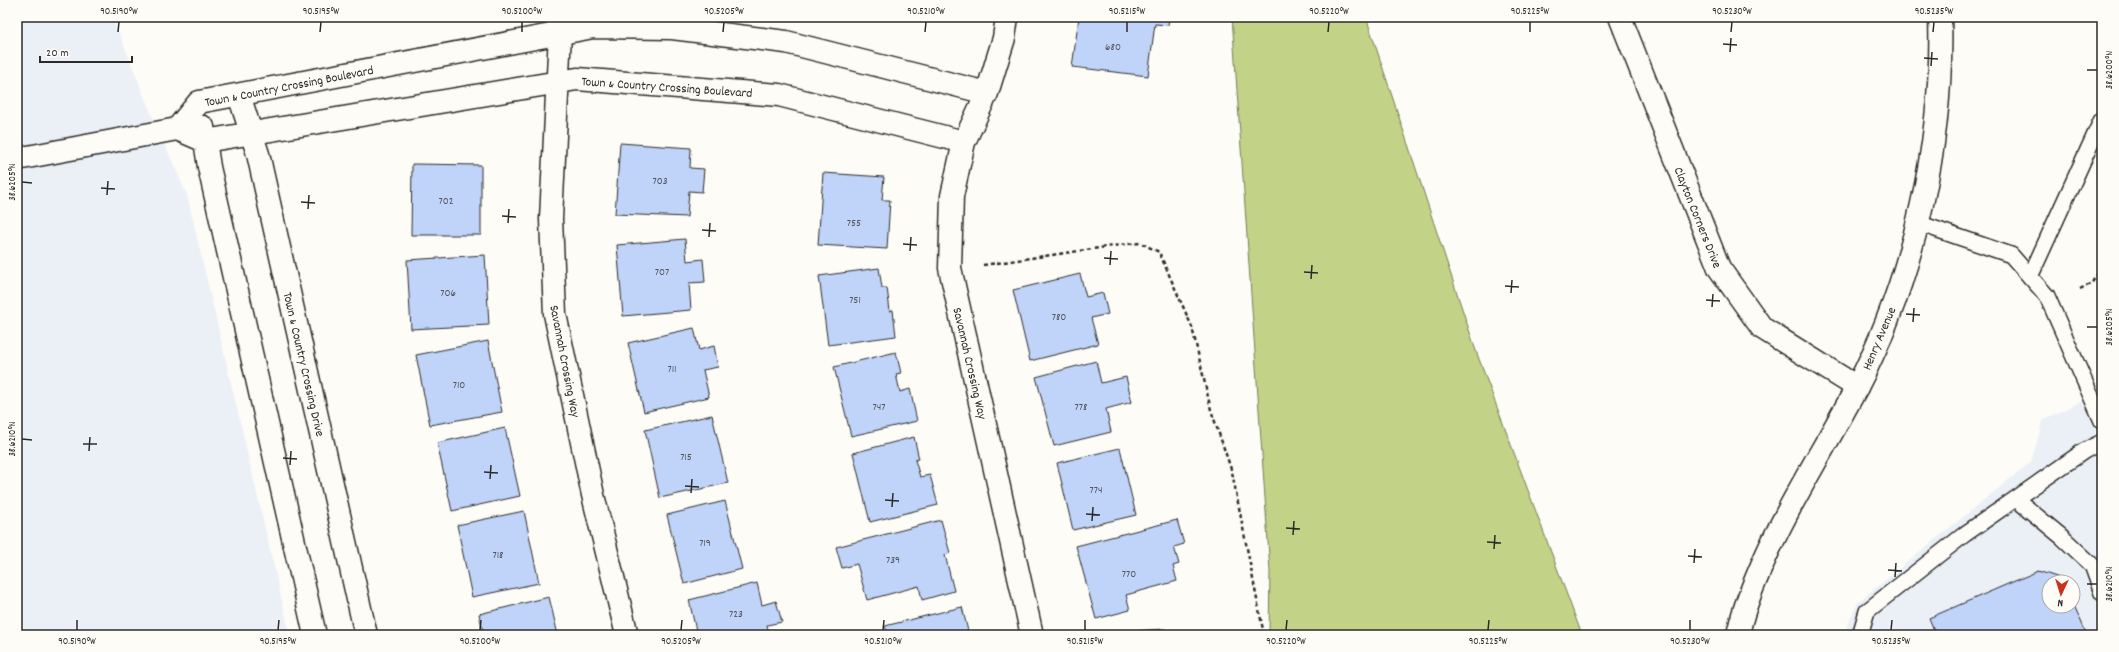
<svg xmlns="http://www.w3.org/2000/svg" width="2119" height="652" font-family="Dekko,sans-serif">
	<rect width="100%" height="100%" fill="#fdfcf7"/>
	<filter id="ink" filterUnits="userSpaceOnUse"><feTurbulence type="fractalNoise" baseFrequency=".025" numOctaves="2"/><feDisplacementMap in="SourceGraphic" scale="8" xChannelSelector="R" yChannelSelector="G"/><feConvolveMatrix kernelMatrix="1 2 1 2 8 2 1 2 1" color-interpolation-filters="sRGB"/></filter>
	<g filter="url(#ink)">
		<!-- built -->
		<path fill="#ebf0f7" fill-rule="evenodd" d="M 17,17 L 113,17 L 148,106 L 187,195 L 290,635 L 17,635 Z
			M 2102,391 L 2102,635 L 1843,635 L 1858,602 L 2031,462 L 2043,420 ZM 2049,582 L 2073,582 L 2073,606 L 2049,606 Z"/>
		<!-- green -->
		<path fill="#c2d287" stroke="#767e59" d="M 1232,17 L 1366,17 L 1476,351 L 1582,635 L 1269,635 L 1270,571 Z"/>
		<!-- building -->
		<path fill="#c0d3f8" stroke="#2b2b2b" d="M 1079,17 L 1169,17 L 1168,25 L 1155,24 L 1148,76 L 1072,67 Z
			M 620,143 L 691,148 L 690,168 L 704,169 L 702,192 L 689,191 L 687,217 L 615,214 Z
			M 412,164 L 481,165 L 481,235 L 411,235 Z
			M 823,173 L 884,177 L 882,200 L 890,200 L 887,249 L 818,245 Z
			M 685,239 L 687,261 L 703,259 L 705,282 L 689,283 L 691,310 L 623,316 L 617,245 Z
			M 485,255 L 489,325 L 411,329 L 407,260 Z
			M 879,268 L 882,288 L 887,288 L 890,311 L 893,310 L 896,336 L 828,345 L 819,276 Z
			M 1080,274 L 1086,297 L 1103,293 L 1108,314 L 1091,318 L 1098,344 L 1030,361 L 1013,290 Z
			M 694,328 L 699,350 L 714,346 L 718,367 L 703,370 L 709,397 L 644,412 L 628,343 Z
			M 488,341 L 502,412 L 430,425 L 416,355 Z
			M 896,352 L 901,373 L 896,374 L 900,392 L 910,389 L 917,421 L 851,436 L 834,367 Z
			M 1096,361 L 1101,383 L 1126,377 L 1132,402 L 1106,409 L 1111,432 L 1054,446 L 1036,377 Z
			M 712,415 L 728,483 L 660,498 L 645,430 Z
			M 505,428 L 520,496 L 452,511 L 437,443 Z
			M 914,437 L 919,459 L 915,460 L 920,477 L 930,475 L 938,505 L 870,522 L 853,453 Z
			M 1120,448 L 1136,515 L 1073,530 L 1057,463 Z
			M 725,501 L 742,569 L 684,584 L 667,515 Z
			M 524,511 L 539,583 L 472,597 L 457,525 Z
			M 941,520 L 950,553 L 945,555 L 954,591 L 922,600 L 919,586 L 867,600 L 857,564 L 842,568 L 836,547 Z
			M 1177,520 L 1184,544 L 1174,547 L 1179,564 L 1173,566 L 1177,581 L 1126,595 L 1130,610 L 1096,619 L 1076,546 Z
			M 2038,571 L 2063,579 L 2064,582 L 2049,582 L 2049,606 L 2073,606 L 2073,603 L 2087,635 L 1936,635 L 1929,618 Z
			M 757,583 L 762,605 L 776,601 L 782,622 L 767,625 L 769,635 L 697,635 L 689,600 Z
			M 549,597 L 558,635 L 484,635 L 479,614 Z
			M 962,607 L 969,635 L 888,635 L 885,626 Z
			M 1165,629 L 1165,635 L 1098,635 L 1098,633 Z"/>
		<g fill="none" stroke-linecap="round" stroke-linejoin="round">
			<defs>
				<path id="service" d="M 1918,223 L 2011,255 L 2047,296 L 2102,421
					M 2030,277 L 2102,119
					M 2016,499 L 2062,537 L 2092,565 L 2102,593
					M 1860,635 L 1867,611 L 1965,534 L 2084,451 L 2102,442"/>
				<path id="minor" d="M 556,17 L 560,33 L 551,219 L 555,314 L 593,495 L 627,635
					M 1007,17 L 1004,38 L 987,93 L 964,142 L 952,196 L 950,268 L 1032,635
					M 1620,17 L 1719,268 L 1762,328 L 1857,387
					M 239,95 L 258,154 L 366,635
					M 203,127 L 209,167 L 315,635
					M 177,129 L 199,102 L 593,27 L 672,28 L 786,42 L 987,93
					M 177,129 L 205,141 L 577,79 L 779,95 L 964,142
					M 17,159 L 177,129"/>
				<path id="tertiary" d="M 1738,635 C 1742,613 1750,593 1759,572 C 1786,507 1825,448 1858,385 C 1914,277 1944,139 1940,17"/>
			</defs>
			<!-- service casing -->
			<use href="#service" stroke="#2b2b2b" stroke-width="18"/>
			<!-- minor casing -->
			<use href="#minor" stroke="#2b2b2b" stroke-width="25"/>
			<!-- tertiary casing -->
			<use href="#tertiary" stroke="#2b2b2b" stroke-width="25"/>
			<!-- path -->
			<path stroke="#2b2b2b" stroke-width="2.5" stroke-dasharray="4 3" stroke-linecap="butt" d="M 983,265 L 1127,244 L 1141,243 L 1159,252 L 1192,327 L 1211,410 L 1232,472 L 1264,635
				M 2080,289 L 2092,283 L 2097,273 L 2102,245"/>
			<!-- service -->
			<use href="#service" stroke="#fdfcf7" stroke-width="15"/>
			<!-- minor -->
			<use href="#minor" stroke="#fdfcf7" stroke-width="22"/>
			<!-- tertiary -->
			<use href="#tertiary" stroke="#fdfcf7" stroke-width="22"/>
		</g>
	</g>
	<!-- ticks -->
	<path fill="none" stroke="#2b2b2b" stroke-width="1.5" d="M 118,32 L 119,22M 320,32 L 321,22M 522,32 L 522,22M 723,32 L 724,22M 925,32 L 926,22M 1127,32 L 1127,22M 1328,32 L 1329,22M 1530,32 L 1530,22M 1731,32 L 1732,22M 1933,32 L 1934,22M 1723,44 L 1737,45M 1730,52 L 1731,38M 1924,58 L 1938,59M 1931,66 L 1932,52M 2087,70 L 2097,70M 22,182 L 32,183M 101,188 L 115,189M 107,195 L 108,181M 301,202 L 315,203M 308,209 L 309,195M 502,216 L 516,217M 508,223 L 509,209M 702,230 L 716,231M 709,237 L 710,223M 903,244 L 917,245M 910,251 L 911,237M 1104,258 L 1118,259M 1110,265 L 1111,251M 1304,272 L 1318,273M 1311,279 L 1312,265M 1505,286 L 1519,287M 1511,293 L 1512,280M 1706,300 L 1720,301M 1712,307 L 1713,294M 1906,314 L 1920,315M 1913,322 L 1914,308M 2087,327 L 2097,327M 22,439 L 32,440M 83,444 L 97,444M 89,451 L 90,437M 283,458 L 297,459M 290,465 L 291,451M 484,472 L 498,473M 490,479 L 491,465M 685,486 L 699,487M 691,493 L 692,479M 885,500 L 899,501M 892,507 L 893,493M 1086,514 L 1100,515M 1092,521 L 1093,507M 1286,528 L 1300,529M 1293,535 L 1294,521M 1487,542 L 1501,543M 1494,549 L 1495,535M 1688,556 L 1702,557M 1694,563 L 1695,549M 1888,570 L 1902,571M 1895,577 L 1896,563M 2087,584 L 2097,584M 77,630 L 77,620M 278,630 L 279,620M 480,630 L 481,620M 681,630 L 682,620M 883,630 L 884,620M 1085,630 L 1085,620M 1286,630 L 1287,620M 1488,630 L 1489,620M 1690,630 L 1690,620M 1891,630 L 1892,620"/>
	<g text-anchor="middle" stroke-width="3.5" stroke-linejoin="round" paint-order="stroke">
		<!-- number labels -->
		<g font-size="11" fill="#50555e">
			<text x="1113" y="50">680</text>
			<text x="660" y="184">703</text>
			<text x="446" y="204">702</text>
			<text x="854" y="226">755</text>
			<text x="662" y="275">707</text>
			<text x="448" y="296">706</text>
			<text x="855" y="303">751</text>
			<text x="1059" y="320">780</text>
			<text x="672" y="372">711</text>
			<text x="459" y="388">710</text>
			<text x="879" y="410">747</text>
			<text x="1081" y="410">778</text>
			<text x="686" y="460">715</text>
			<text x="1096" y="493">774</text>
			<text x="705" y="546">719</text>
			<text x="498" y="558">718</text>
			<text x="893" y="563">739</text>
			<text x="1129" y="577">770</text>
			<text x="736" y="617">723</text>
		</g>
		<!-- street labels -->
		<g font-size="13" fill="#2b2b2b" stroke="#fdfcf7">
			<text transform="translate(289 85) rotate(-11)" y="5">Town &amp; Country Crossing Boulevard</text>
			<text transform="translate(667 86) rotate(4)" y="5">Town &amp; Country Crossing Boulevard</text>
			<text transform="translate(1699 217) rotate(68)" y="5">Clayton Corners Drive</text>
			<text transform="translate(1878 338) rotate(-67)" y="5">Henry Avenue</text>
			<text transform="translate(566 361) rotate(79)" y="5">Savannah Crossing Way</text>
			<text transform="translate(971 363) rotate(77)" y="5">Savannah Crossing Way</text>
			<text transform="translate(305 364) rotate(77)" y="5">Town &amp; Country Crossing Drive</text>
		</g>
	</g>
	<!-- margin -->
	<rect width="2119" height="652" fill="none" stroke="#fdfcf7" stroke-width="44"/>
	<!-- north arrow -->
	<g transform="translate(2061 594) rotate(184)"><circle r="19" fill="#fdfcf7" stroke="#a9a8a5"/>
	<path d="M0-3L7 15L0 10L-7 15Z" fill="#c8321e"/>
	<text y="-6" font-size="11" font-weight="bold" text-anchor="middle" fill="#2b2b2b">N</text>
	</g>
	<!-- scale -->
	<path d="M40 56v6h92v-6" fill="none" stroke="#2b2b2b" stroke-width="2"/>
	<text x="46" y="56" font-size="12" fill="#2b2b2b" stroke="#fdfcf7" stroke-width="3" paint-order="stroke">20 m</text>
	<rect x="22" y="22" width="2075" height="608" fill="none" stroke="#2b2b2b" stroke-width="1.5"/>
	<g font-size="10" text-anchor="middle" fill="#2b2b2b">
		<text x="119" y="14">90.5190°W</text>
		<text x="321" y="14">90.5195°W</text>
		<text x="522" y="14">90.5200°W</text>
		<text x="724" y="14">90.5205°W</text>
		<text x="926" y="14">90.5210°W</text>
		<text x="1127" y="14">90.5215°W</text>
		<text x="1329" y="14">90.5220°W</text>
		<text x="1530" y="14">90.5225°W</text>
		<text x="1732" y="14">90.5230°W</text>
		<text x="1934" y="14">90.5235°W</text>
		<text transform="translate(2108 70) rotate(-90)" y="4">38.6200°N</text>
		<text transform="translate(11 182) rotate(-90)" y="4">38.6205°N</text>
		<text transform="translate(2108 327) rotate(-90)" y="4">38.6205°N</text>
		<text transform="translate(11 439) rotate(-90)" y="4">38.6210°N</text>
		<text transform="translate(2108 584) rotate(-90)" y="4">38.6210°N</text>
		<text x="77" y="644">90.5190°W</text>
		<text x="278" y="644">90.5195°W</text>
		<text x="480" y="644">90.5200°W</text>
		<text x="681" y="644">90.5205°W</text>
		<text x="883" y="644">90.5210°W</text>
		<text x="1085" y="644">90.5215°W</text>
		<text x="1286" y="644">90.5220°W</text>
		<text x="1488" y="644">90.5225°W</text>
		<text x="1690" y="644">90.5230°W</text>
		<text x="1891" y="644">90.5235°W</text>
	</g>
</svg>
